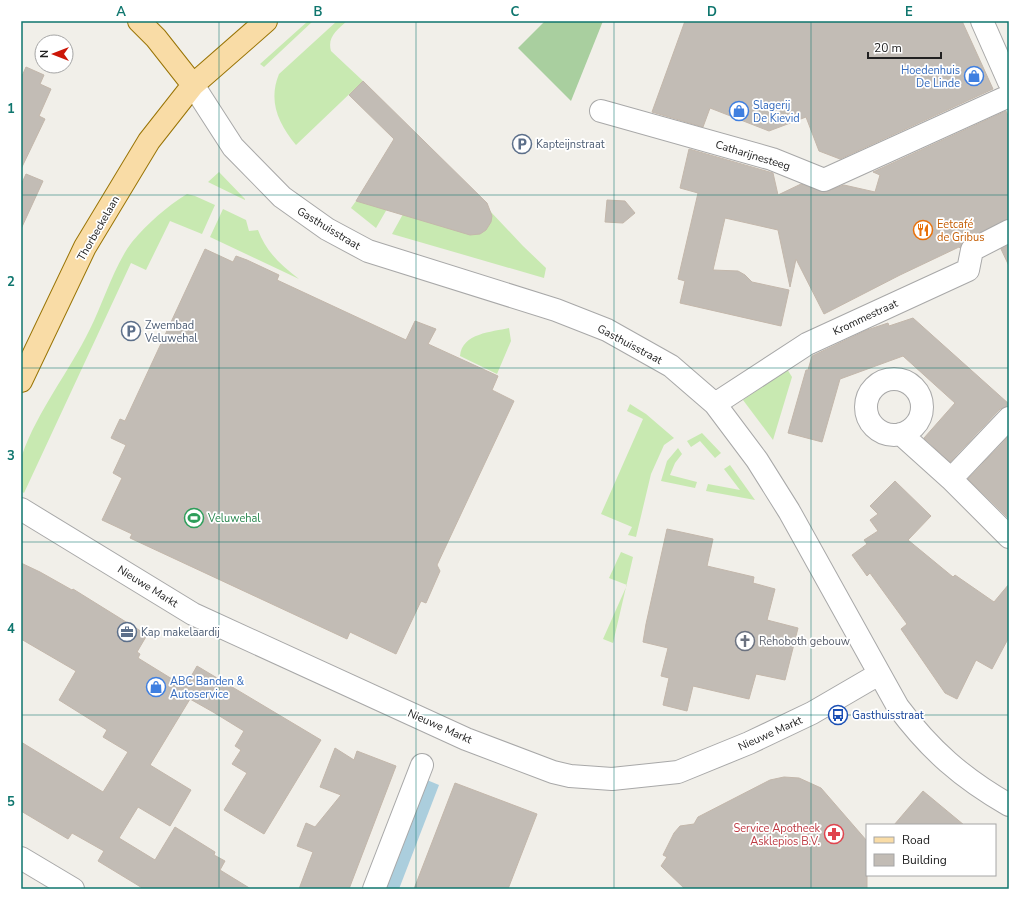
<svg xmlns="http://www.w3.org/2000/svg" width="1030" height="910" font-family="'Nunito Sans',sans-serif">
	<rect width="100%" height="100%" fill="#f1efe9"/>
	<!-- grass -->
	<path fill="#c8e9b1" d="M 308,21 L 313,21 L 264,67 L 260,64 Z
		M 337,21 L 347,21 C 337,30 327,37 331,51 L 363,81 L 296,145 C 278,123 268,101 279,74 Z
		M 219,172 L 245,199 L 245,200 L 208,182 Z
		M 187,194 L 195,196 L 215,205 L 202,234 L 170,221 L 146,270 L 131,263 L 24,493 L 21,491 C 21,481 18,465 22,455 C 38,410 69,372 90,329 C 103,303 115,264 132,242 C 148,223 166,207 187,194 Z
		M 356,201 L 387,209 L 376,228 L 351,208 Z
		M 223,209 L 246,220 L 249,231 L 258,230 C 266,252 281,265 299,279 L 210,237 Z
		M 490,211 L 523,246 L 546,268 L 544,278 L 392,234 L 403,214 Z
		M 509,328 L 511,341 L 497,374 L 460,356 C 462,333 492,332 509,328 Z
		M 787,369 L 792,377 L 773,440 L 743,400 Z
		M 630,404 L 646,414 L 674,438 L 664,445 L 651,474 L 636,537 L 628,535 L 632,527 L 601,514 L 643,419 L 627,411 Z
		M 702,433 L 721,453 L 715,458 L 700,441 L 691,447 L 687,441 Z
		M 678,448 L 682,454 L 675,463 L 670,475 L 697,482 L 695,488 L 661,481 L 667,461 Z
		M 730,465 L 755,500 L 706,491 L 708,484 L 740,490 L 724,469 Z
		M 621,552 L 633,557 L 613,643 L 603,639 L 627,585 L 609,578 Z"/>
	<!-- forest -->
	<path fill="#a9cf9f" d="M 545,21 L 603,21 L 571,101 L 518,48 Z"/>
	<!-- water -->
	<path fill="#abcedd" d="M 427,780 L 439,785 L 399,889 L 385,889 Z"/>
	<!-- building -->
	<path fill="#c2bcb5" stroke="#c3b7ab" d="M 685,21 L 962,21 L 993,89 L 840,159 L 819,151 L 806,117 L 769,131 L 710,108 L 703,127 L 652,112 Z
		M 26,67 L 44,75 L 40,84 L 51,89 L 39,116 L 45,119 L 21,169 L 21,75 L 22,76 Z
		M 363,81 L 487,203 L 492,216 L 491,222 L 486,230 L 480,234 L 470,235 L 356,201 L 394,139 L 349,95 Z
		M 1006,111 L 1009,118 L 1009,219 L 966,239 L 960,248 L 959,247 L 900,275 L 824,314 L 796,259 L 790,287 L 778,230 L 725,218 L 713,270 L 738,271 L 745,275 L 752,282 L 789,290 L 781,326 L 680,303 L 685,281 L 678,279 L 698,193 L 680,188 L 689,149 L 773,173 L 778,195 L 801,184 L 824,192 L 844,185 L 875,192 L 880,175 L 873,172 Z
		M 26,174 L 43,181 L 21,229 L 21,185 Z
		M 607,200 L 625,201 L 635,213 L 623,223 L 605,222 Z
		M 1009,245 L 1009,266 L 1001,249 Z
		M 205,249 L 233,262 L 236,256 L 247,260 L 279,275 L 277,280 L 406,340 L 415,321 L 436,329 L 428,344 L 498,376 L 492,390 L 514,401 L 437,565 L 440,571 L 426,603 L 421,601 L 396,654 L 350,632 L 347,639 L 130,538 L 132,534 L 102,520 L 122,478 L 113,473 L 126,445 L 111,438 L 120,419 L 125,421 Z
		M 913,318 L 1009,404 L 1009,406 L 1000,409 L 950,462 L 924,438 L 955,403 L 903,356 L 840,379 L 822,442 L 788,433 L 806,370 L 808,370 L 812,356 L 867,330 L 888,323 L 889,326 Z
		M 1009,436 L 1009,519 L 968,479 Z
		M 895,481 L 931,516 L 908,540 L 953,577 L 955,575 L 994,602 L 1009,584 L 1009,637 L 992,669 L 976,660 L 957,699 L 945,693 L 901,629 L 907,624 L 870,573 L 867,576 L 852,555 L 867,544 L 864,540 L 878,531 L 870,520 L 878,514 L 870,506 Z
		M 667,529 L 713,539 L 707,566 L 754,577 L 753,583 L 775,589 L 767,620 L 798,628 L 785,680 L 756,674 L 749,699 L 693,686 L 687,711 L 663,705 L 669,678 L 661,676 L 668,648 L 643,642 L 646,624 Z
		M 21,563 L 40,572 L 72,590 L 73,589 L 147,635 L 137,652 L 140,654 L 138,658 L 185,687 L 197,666 L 321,740 L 264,834 L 224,810 L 247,773 L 232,764 L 241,750 L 235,746 L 244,731 L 213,712 L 190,699 L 150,765 L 191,790 L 170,826 L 138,807 L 119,838 L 155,860 L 175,827 L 215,852 L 214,855 L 225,861 L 220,870 L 251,889 L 144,889 L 98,861 L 104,851 L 72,833 L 68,839 L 21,811 L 21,742 L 103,792 L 128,752 L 103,737 L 107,730 L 59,700 L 76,671 L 21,639 Z
		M 335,748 L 354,760 L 357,751 L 396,766 L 349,889 L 299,889 L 313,852 L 297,846 L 306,823 L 315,827 L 341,795 L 320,787 Z
		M 784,777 L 799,778 L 821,788 L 867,841 L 867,889 L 685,889 L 661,866 L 667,857 L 663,855 L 674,833 L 680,826 L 694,824 L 698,817 L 770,780 Z
		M 455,783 L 537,814 L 508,889 L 414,889 Z
		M 923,791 L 964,825 L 894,825 Z"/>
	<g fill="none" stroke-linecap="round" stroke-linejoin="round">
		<defs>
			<path id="minor" d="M 982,21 L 1009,82
				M 193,85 L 233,147 L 282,197 L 327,229 L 368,251 L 556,310 L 607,330 L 671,366 L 715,404 L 757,460 L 789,511 L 898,707 C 930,750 962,778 1009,805
				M 601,111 L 772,159 L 824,180 L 1009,96
				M866 407a28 28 0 1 1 56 0a28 28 0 1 1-56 0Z
				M 715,404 L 807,344 L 968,270 L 972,250 L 1009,231
				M 1009,418 L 951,479 L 1009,537
				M 901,434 L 951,479
				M 21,509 L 193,614 L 466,739 L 553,772 L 570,776 L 612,779 L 678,772 L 749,743 L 812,713 L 879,674
				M 21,858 L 73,889
				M 374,889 L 422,765"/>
			<path id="major" d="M 139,21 L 156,38 L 193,85
				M 21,381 L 85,247 L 149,141 L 193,85 L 266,21"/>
		</defs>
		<!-- minor casing -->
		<use href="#minor" stroke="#a8a8a8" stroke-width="24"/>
		<!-- major casing -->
		<use href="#major" stroke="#997405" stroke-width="24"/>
		<!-- minor -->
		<use href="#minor" stroke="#fff" stroke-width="22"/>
		<!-- major -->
		<use href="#major" stroke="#f9dca6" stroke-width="22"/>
	</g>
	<!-- grid -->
	<path fill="none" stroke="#0f766e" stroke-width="1" stroke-opacity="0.55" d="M 219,21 L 219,889M 416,21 L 416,889M 614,21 L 614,889M 811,21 L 811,889M 21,195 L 1009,195M 21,368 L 1009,368M 21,542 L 1009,542M 21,715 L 1009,715"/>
	<!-- icons -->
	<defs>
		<symbol id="shop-ring" viewBox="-11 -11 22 22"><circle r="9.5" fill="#fff" stroke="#3f7fe0" stroke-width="1.5"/><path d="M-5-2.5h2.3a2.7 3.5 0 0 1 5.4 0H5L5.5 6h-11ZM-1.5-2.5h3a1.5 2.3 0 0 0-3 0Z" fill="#3f7fe0"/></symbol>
		<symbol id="parking-ring" viewBox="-11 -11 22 22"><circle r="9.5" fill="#fff" stroke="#5c6f8a" stroke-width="1.5"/><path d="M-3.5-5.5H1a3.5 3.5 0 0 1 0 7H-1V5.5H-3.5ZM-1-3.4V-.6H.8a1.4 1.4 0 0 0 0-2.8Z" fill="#5c6f8a"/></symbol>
		<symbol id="restaurant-ring" viewBox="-11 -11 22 22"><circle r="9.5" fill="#fff" stroke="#e8710a" stroke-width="1.5"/><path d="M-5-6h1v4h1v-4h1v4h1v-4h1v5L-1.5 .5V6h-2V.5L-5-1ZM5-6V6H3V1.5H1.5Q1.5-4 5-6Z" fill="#e8710a"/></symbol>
		<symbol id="stadium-ring" viewBox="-11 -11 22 22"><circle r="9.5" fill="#fff" stroke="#2e9e5b" stroke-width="1.5"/><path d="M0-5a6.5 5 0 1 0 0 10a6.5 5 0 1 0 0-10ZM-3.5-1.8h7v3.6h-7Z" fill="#2e9e5b"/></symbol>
		<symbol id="office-ring" viewBox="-11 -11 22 22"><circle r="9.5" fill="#fff" stroke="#5c6f8a" stroke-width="1.5"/><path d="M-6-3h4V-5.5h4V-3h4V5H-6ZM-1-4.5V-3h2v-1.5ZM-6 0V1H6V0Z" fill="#5c6f8a"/></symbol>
		<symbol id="church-ring" viewBox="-11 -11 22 22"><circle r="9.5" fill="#fff" stroke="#6b7280" stroke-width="1.5"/><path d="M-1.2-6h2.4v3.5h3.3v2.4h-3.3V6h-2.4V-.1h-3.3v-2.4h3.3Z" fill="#6b7280"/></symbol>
		<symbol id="bus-ring" viewBox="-11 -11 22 22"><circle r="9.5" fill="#fff" stroke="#1a4fb4" stroke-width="1.5"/><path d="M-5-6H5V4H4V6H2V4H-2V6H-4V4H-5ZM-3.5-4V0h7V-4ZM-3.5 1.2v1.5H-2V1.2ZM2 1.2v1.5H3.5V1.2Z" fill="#1a4fb4"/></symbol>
		<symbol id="pharmacy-ring" viewBox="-11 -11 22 22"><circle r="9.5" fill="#fff" stroke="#e0444e" stroke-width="1.5"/><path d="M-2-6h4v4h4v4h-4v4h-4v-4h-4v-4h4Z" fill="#e0444e"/></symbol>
	</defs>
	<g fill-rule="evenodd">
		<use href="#shop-ring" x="963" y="65" width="22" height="22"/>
		<use href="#shop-ring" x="728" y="100" width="22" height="22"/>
		<use href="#parking-ring" x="511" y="133" width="22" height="22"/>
		<use href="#restaurant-ring" x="912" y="219" width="22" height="22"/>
		<use href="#parking-ring" x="120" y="320" width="22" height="22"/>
		<use href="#stadium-ring" x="183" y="507" width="22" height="22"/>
		<use href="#office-ring" x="116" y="621" width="22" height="22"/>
		<use href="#church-ring" x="734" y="630" width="22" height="22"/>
		<use href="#shop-ring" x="145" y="676" width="22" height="22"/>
		<use href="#bus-ring" x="827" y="704" width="22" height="22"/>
		<use href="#pharmacy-ring" x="823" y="823" width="22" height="22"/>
	</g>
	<g text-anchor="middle" stroke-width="3.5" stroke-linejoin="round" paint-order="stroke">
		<!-- shop labels -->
		<g font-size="11" fill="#366cbe" stroke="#fff" text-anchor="start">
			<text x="960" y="74" text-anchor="end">Hoedenhuis<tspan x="960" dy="13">De Linde</tspan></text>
			<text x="753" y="109">Slagerij<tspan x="753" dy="13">De Kievid</tspan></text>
			<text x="170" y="685">ABC Banden &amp;<tspan x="170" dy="13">Autoservice</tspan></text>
		</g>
		<!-- service labels -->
		<g font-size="11" fill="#4e5e75" stroke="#fff" text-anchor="start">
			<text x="536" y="148">Kapteijnstraat</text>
			<text x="145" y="329">Zwembad<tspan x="145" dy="13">Veluwehal</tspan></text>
			<text x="141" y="636">Kap makelaardij</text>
		</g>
		<!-- street labels -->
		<g font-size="11" fill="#212121" stroke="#fff">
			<text transform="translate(753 155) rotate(17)" y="4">Catharijnesteeg</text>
			<text transform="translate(98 228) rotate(-60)" y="4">Thorbeckelaan</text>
			<text transform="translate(329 228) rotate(31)" y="4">Gasthuisstraat</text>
			<text transform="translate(865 317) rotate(-25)" y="4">Krommestraat</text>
			<text transform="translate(630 344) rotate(28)" y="4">Gasthuisstraat</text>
			<text transform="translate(148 586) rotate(32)" y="4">Nieuwe Markt</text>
			<text transform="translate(440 726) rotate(24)" y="4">Nieuwe Markt</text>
			<text transform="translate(770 733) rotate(-24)" y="4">Nieuwe Markt</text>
		</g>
		<!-- food labels -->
		<g font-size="11" fill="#c56008" stroke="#fff" text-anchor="start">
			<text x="937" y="228">Eetcafé<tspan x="937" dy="13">de Gribus</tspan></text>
		</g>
		<!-- leisure labels -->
		<g font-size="11" fill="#27864d" stroke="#fff" text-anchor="start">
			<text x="208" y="522">Veluwehal</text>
		</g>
		<!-- worship labels -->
		<g font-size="11" fill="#5b616d" stroke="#fff" text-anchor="start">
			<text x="759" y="645">Rehoboth gebouw</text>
		</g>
		<!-- transit labels -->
		<g font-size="11" fill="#164399" stroke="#fff" text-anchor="start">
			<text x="852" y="719">Gasthuisstraat</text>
		</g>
		<!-- health labels -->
		<g font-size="11" fill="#be3a42" stroke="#fff" text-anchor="end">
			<text x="820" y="832">Service Apotheek<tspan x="820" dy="13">Asklepios B.V.</tspan></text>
		</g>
	</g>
	<!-- border -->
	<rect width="1030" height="910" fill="none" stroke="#ffffff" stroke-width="44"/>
	<!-- legend -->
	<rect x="866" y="824" width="130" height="52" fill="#ffffff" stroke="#a6a6a6"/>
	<rect x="874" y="837" width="20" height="6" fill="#f9dca6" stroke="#a6a6a6"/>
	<text x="902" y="844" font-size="12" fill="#212121">Road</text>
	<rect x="874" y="854" width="20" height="12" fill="#c2bcb5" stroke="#a6a6a6"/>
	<text x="902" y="864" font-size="12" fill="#212121">Building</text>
	<!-- north arrow -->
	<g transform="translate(54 54) rotate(270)"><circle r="19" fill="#ffffff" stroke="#a6a6a6"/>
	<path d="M0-3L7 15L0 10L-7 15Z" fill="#cc1607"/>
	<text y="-6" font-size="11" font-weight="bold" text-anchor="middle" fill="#212121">N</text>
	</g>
	<!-- scale -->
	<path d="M868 52v6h73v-6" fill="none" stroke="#212121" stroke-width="2"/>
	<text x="874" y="52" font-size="12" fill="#212121" stroke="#ffffff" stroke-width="3" paint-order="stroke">20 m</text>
	<rect x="22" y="22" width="986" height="866" fill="none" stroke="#0f766e" stroke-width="1.5"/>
	<g font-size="13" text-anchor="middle" font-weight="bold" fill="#0f766e">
		<text x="121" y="16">A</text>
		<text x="318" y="16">B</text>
		<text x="515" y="16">C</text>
		<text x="712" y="16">D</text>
		<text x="909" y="16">E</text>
		<text x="11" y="113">1</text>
		<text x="11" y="286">2</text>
		<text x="11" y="460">3</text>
		<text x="11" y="633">4</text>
		<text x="11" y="806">5</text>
	</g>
</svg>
